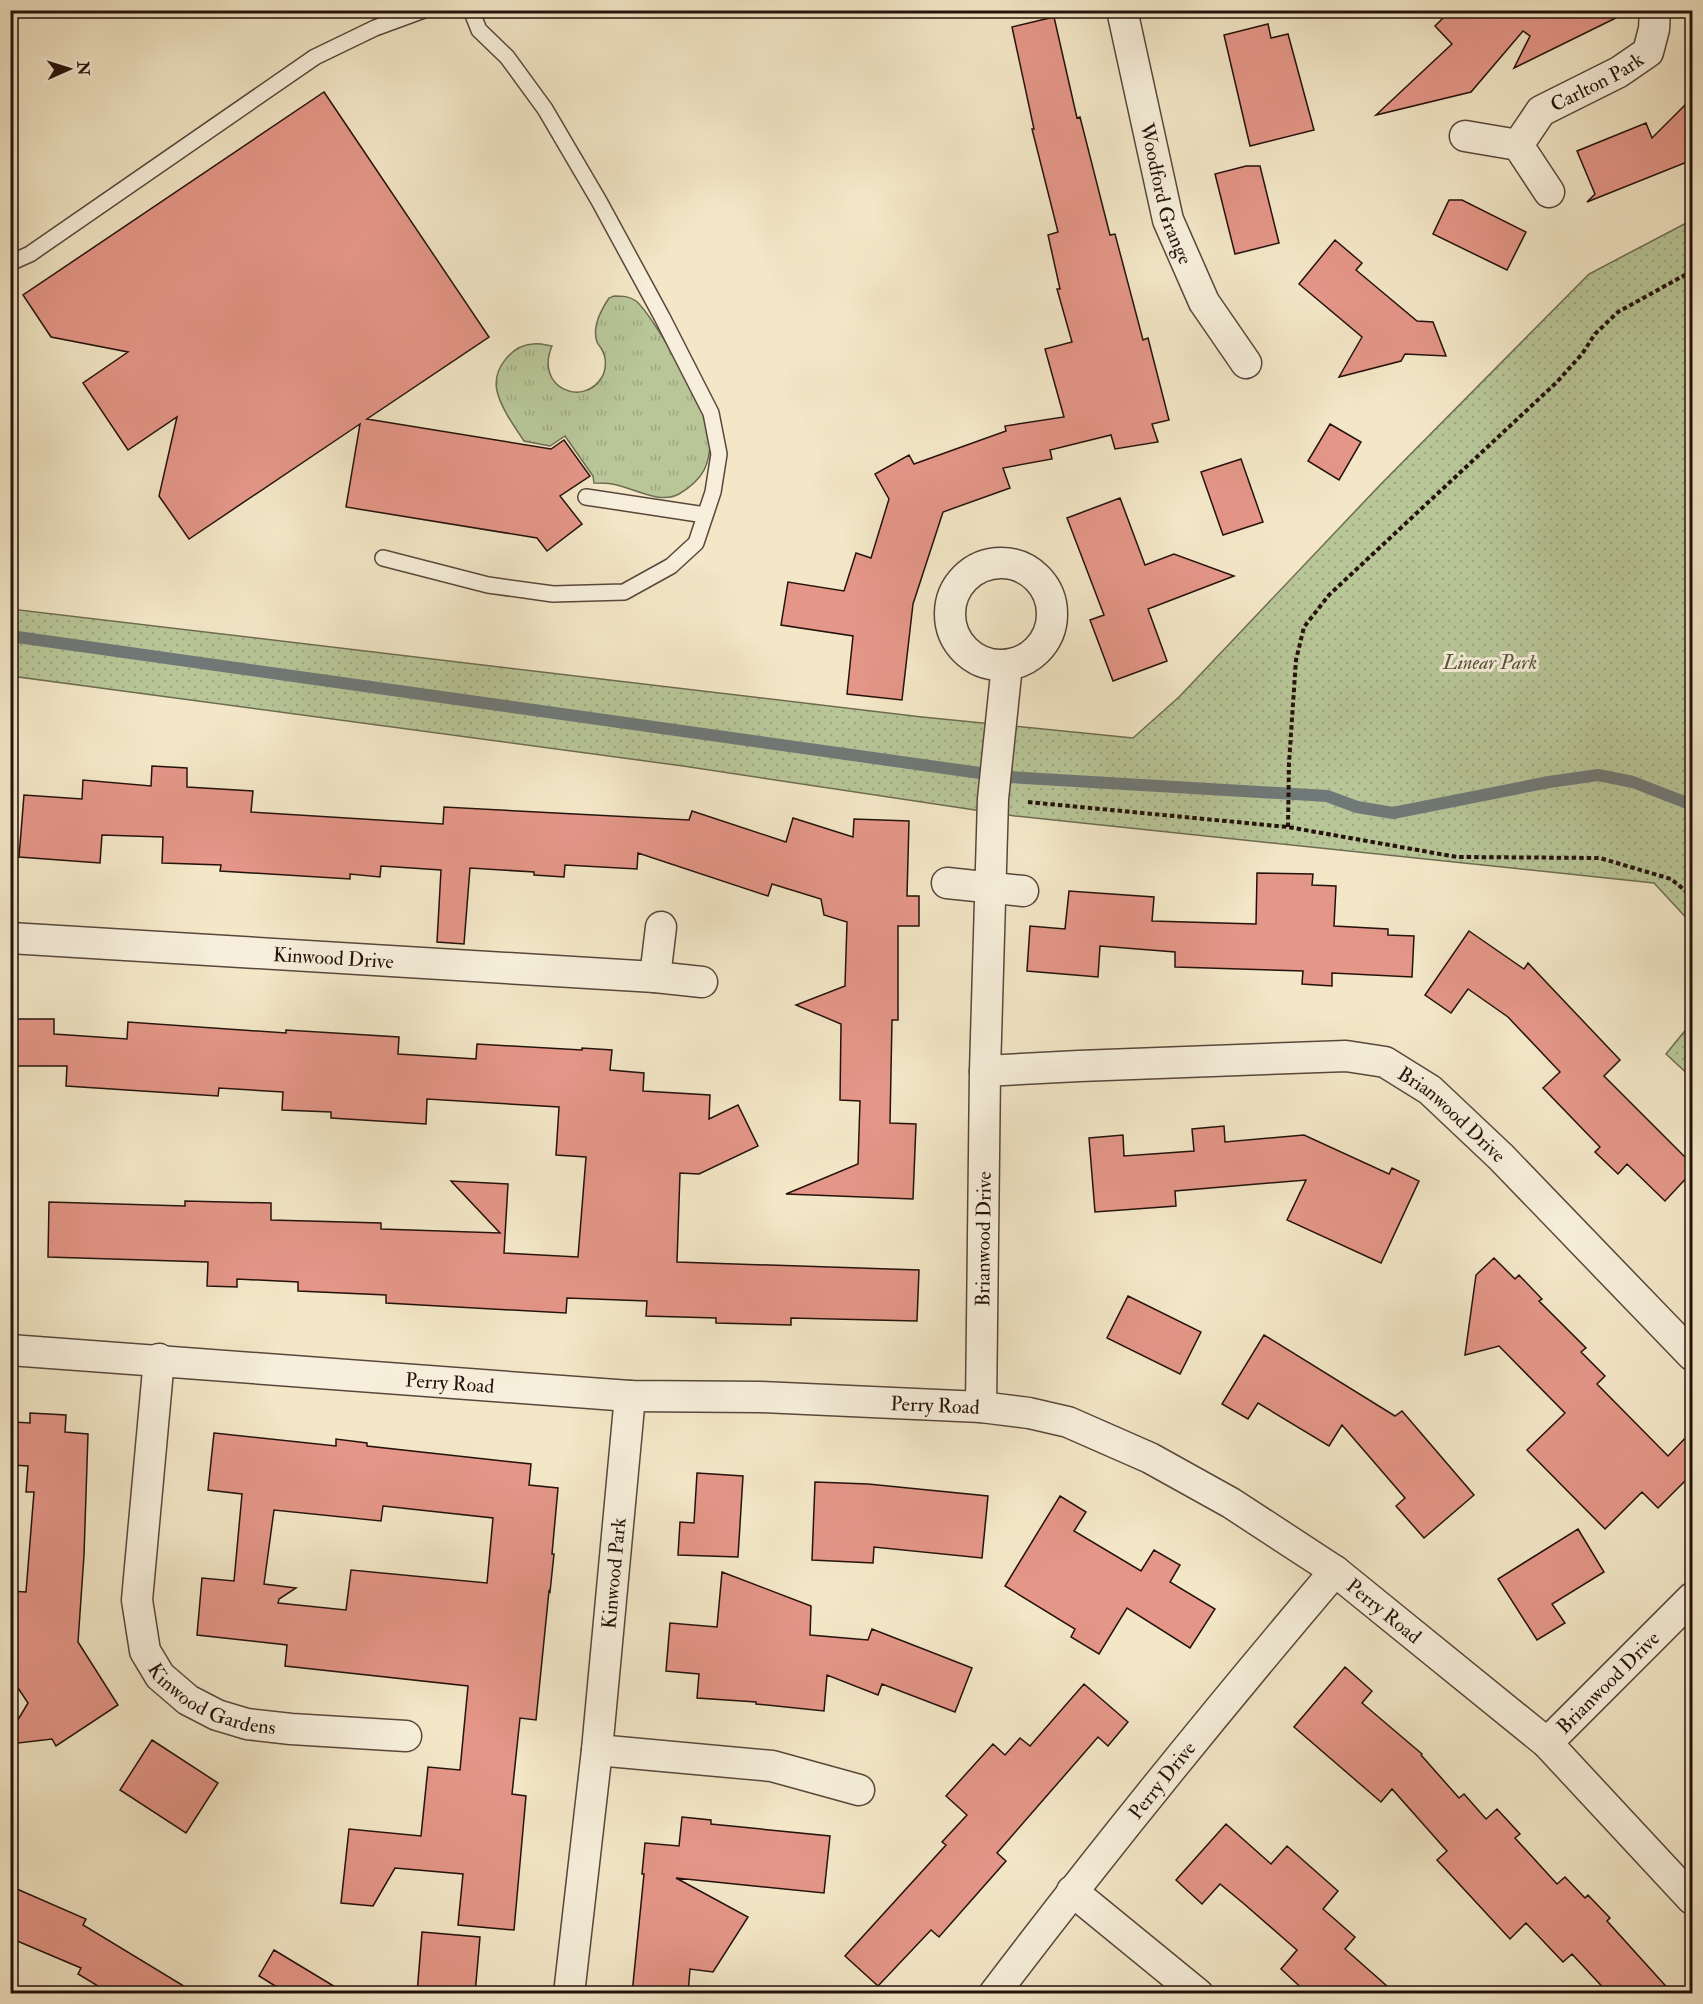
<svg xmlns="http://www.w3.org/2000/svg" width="1703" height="2004" font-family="'IM FELL Double Pica',serif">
	<defs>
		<pattern id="grass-tufts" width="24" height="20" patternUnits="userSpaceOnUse" patternTransform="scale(1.5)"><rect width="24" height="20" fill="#b8c698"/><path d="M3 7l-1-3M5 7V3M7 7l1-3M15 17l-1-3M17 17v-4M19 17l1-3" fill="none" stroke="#9ea982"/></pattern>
		<pattern id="park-dots" width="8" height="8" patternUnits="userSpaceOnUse" patternTransform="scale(1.5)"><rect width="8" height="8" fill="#b8c698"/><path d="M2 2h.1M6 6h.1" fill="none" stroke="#9ea982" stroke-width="1.8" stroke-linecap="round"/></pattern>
	</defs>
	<rect width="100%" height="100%" fill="#f3e7c7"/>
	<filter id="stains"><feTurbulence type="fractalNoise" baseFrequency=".00333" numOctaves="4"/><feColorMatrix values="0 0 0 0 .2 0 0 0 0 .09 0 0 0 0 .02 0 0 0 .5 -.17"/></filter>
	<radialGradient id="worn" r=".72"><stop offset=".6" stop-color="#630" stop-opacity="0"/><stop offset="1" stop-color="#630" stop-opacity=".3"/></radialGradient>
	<!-- grass -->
	<path fill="url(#grass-tufts)" stroke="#6e6c52" stroke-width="1.5" d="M 614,296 C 623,296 629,296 636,301 C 654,316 710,415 710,437 C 711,464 703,480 679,494 C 659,505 632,487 612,484 C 606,483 600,483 594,483 L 593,476 L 565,436 L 550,446 L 524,441 C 514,426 501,408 497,391 C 492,369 512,345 533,344 C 539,343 546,345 552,346 C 534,388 584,408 602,377 C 606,370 607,358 602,350 C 601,347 598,345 597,342 C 592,328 601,310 609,298 Z"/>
	<!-- park -->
	<path fill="url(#park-dots)" stroke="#6e6c52" stroke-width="1.5" d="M 1692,220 L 1692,924 L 1654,883 L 1015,816 L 683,766 L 11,676 L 11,609 L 922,717 L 1133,738 L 1179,697 L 1380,485 L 1589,274 Z
		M 1692,1022 L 1692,1078 L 1666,1054 Z"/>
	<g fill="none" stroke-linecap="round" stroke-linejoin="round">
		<!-- stream -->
		<path stroke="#6f7977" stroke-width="12" d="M 10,636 L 987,774
			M 1009,777 L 1327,796 L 1357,807 L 1393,813 L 1549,782 L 1598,775 L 1633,782 L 1692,805"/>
	</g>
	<!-- building -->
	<path fill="#e49688" stroke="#25120c" stroke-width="1.5" fill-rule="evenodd" d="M 1451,10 L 1632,10 L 1514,68 L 1530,36 L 1523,31 L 1471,92 L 1376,115 L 1452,44 L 1435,26 Z
		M 1054,17 L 1077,118 L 1080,117 L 1110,235 L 1115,234 L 1143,340 L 1148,338 L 1169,420 L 1152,424 L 1158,442 L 1115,449 L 1111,435 L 1050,450 L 1052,459 L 1003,468 L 1010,488 L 943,512 L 913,604 L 902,700 L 847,694 L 853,636 L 781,625 L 788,582 L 844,591 L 856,553 L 871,558 L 889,499 L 875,474 L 909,455 L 914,464 L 1006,431 L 1005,426 L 1064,417 L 1045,349 L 1072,342 L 1057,289 L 1060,289 L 1048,235 L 1058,232 L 1032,129 L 1034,129 L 1012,27 Z
		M 1268,24 L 1271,38 L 1288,34 L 1314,130 L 1250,146 L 1224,35 Z
		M 324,92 L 489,337 L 367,419 L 551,449 L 564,440 L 590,476 L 560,496 L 582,524 L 547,551 L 537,538 L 346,507 L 360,424 L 189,539 L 159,496 L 177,417 L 128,450 L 83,383 L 128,352 L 51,337 L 23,295 Z
		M 1692,98 L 1692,160 L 1587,202 L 1595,194 L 1577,151 L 1646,123 L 1652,138 Z
		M 1246,166 L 1260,166 L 1279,243 L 1235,254 L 1215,174 Z
		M 1449,200 L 1462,200 L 1526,232 L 1507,270 L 1433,234 Z
		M 1335,240 L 1362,263 L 1356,270 L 1417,321 L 1433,322 L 1446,356 L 1405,354 L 1401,361 L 1339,377 L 1362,337 L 1299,284 Z
		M 1330,424 L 1361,442 L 1339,480 L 1308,461 Z
		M 1241,459 L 1263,522 L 1223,535 L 1201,472 Z
		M 1120,498 L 1145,565 L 1174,554 L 1234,576 L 1148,609 L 1167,661 L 1113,681 L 1090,620 L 1104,615 L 1067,518 Z
		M 152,766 L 187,768 L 187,787 L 253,791 L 251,812 L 443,824 L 444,807 L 689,820 L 692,811 L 786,842 L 793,818 L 853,837 L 854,819 L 909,821 L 907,896 L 919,896 L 919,926 L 898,926 L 898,1020 L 892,1020 L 890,1123 L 916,1124 L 913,1199 L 786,1194 L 858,1164 L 860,1101 L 840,1100 L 841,1024 L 796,1005 L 845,986 L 847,922 L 824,915 L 821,899 L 772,884 L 768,896 L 638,853 L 637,869 L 565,865 L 564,877 L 534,875 L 534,872 L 470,868 L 464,944 L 437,942 L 441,870 L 381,866 L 380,877 L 350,874 L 350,879 L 220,871 L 221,865 L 162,863 L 163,837 L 102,835 L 100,863 L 19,857 L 24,795 L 82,799 L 83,780 L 151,786 Z
		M 1257,873 L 1313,874 L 1312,885 L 1336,886 L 1334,926 L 1388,929 L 1388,935 L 1414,936 L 1412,977 L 1332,973 L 1332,986 L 1302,984 L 1303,971 L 1175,967 L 1175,952 L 1100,946 L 1098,977 L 1027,971 L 1030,926 L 1065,929 L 1069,891 L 1154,897 L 1152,921 L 1256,924 Z
		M 1469,931 L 1524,969 L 1528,963 L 1620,1060 L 1604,1076 L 1692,1164 L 1692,1172 L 1665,1201 L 1627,1164 L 1618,1174 L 1595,1152 L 1600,1147 L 1543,1088 L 1560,1072 L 1508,1017 L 1468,989 L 1451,1013 L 1425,995 Z
		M 10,1019 L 54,1019 L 54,1034 L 127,1039 L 128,1022 L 286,1033 L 286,1030 L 399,1037 L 398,1054 L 476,1059 L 477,1044 L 582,1050 L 582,1048 L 612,1050 L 610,1070 L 644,1073 L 643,1091 L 710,1095 L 709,1119 L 738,1105 L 758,1146 L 699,1174 L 680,1173 L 677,1262 L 919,1270 L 917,1321 L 791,1318 L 791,1325 L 716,1323 L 716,1318 L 646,1316 L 647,1301 L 567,1298 L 566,1313 L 386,1303 L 386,1295 L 298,1291 L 298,1282 L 237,1279 L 237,1287 L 207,1286 L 208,1262 L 48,1257 L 49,1202 L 185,1206 L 185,1201 L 271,1203 L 271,1220 L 381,1223 L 381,1229 L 500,1233 L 451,1181 L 508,1184 L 504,1253 L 578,1257 L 586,1157 L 556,1155 L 559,1107 L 427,1099 L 426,1124 L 331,1118 L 331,1112 L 282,1110 L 283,1092 L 219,1088 L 218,1096 L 66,1086 L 67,1066 L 10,1066 Z
		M 1224,1126 L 1225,1142 L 1304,1135 L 1389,1174 L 1392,1168 L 1419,1181 L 1381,1263 L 1287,1220 L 1306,1180 L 1175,1191 L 1176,1206 L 1095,1212 L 1089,1138 L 1123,1135 L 1124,1156 L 1194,1151 L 1192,1129 Z
		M 1494,1258 L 1515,1279 L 1519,1275 L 1542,1299 L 1539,1301 L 1586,1348 L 1581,1352 L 1605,1376 L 1597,1384 L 1668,1456 L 1692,1431 L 1692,1474 L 1658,1508 L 1642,1492 L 1605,1529 L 1527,1450 L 1565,1413 L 1499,1346 L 1465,1355 L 1476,1275 Z
		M 1128,1296 L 1201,1332 L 1180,1374 L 1107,1338 Z
		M 1264,1335 L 1395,1416 L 1402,1411 L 1474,1495 L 1424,1538 L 1396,1506 L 1405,1498 L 1342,1425 L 1329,1446 L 1258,1403 L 1248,1419 L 1222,1404 Z
		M 30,1413 L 66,1415 L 65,1432 L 88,1434 L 84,1555 L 78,1642 L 118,1705 L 56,1746 L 52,1739 L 10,1744 L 10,1733 L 28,1703 L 10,1676 L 10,1591 L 26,1592 L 34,1492 L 26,1492 L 28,1466 L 12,1465 L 14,1422 L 30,1423 Z
		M 214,1433 L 336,1446 L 336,1439 L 367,1443 L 367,1446 L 531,1464 L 529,1485 L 558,1488 L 552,1554 L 554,1554 L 550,1592 L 549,1591 L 536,1720 L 520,1718 L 512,1794 L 526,1796 L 514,1930 L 458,1925 L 463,1874 L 395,1868 L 373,1906 L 341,1903 L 349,1829 L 421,1836 L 428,1767 L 460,1770 L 468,1686 L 285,1666 L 287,1645 L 197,1635 L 202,1578 L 234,1581 L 242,1494 L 208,1490 ZM 383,1506 L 493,1518 L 487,1583 L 351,1570 L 346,1610 L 278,1603 L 279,1599 L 296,1588 L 264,1584 L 274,1510 L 381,1521 Z
		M 697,1473 L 743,1476 L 738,1557 L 678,1555 L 680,1522 L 694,1523 Z
		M 815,1482 L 868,1484 L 988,1496 L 982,1558 L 874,1547 L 873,1563 L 812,1560 Z
		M 1060,1496 L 1086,1512 L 1074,1531 L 1141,1571 L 1154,1550 L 1180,1565 L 1170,1582 L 1215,1609 L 1190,1648 L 1127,1608 L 1099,1654 L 1071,1637 L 1075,1629 L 1005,1586 Z
		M 1578,1529 L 1604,1572 L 1552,1604 L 1565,1623 L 1537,1640 L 1498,1579 Z
		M 722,1572 L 811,1606 L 810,1635 L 868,1640 L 872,1629 L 972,1668 L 955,1712 L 882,1684 L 878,1695 L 827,1675 L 824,1711 L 756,1704 L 756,1702 L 697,1698 L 699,1674 L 666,1671 L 670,1623 L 717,1627 Z
		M 1345,1667 L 1372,1691 L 1362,1703 L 1422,1754 L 1421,1755 L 1459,1798 L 1464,1794 L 1486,1819 L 1497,1809 L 1520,1834 L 1515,1838 L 1557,1884 L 1565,1877 L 1585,1898 L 1588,1895 L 1610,1918 L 1607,1921 L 1673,1994 L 1609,1994 L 1572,1954 L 1563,1962 L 1526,1923 L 1510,1939 L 1437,1860 L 1447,1851 L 1392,1789 L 1381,1802 L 1294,1727 Z
		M 1084,1684 L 1128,1722 L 1108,1746 L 1098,1737 L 997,1853 L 1006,1861 L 939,1937 L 931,1930 L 878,1986 L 845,1956 L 946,1845 L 942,1842 L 967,1815 L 946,1796 L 993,1744 L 1005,1755 L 1020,1738 L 1030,1746 Z
		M 152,1740 L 218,1783 L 186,1833 L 120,1790 Z
		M 682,1817 L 711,1820 L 711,1824 L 830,1836 L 824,1893 L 676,1878 L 748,1917 L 713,1972 L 690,1969 L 688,1994 L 632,1994 L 644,1874 L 642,1874 L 645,1843 L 679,1846 Z
		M 1226,1824 L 1271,1864 L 1287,1846 L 1338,1891 L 1323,1909 L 1355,1937 L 1345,1949 L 1396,1994 L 1308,1994 L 1281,1969 L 1297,1950 L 1243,1903 L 1220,1884 L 1202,1904 L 1176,1880 Z
		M 10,1886 L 86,1919 L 83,1925 L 197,1994 L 111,1994 L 78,1974 L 81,1968 L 10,1938 Z
		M 422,1932 L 480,1937 L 475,1994 L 417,1994 Z
		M 274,1950 L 347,1994 L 288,1994 L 259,1976 Z"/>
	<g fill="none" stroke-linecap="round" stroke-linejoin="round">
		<defs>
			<path id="lane" d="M 10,263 L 30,254 L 315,57 L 375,28 L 424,10
				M 586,497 L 705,515
				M 383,558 L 488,585 L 553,594 L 624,592 L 671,566 L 696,543 L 713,492 L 719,454 L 711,413 L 662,317 L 599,201 L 545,109 L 507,57 L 479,30 L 471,10"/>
			<g id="street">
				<path id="s1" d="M 1122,10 L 1168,220 L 1204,302 L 1246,363"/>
				<path d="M 1465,136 L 1518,145 L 1549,192"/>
				<path id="s2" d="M 1518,145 L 1541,111 L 1619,72 L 1648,52 L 1654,29 L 1655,10"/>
				<circle cx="1001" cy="614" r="51"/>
				<path d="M 947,883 L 1023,891"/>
				<path id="s3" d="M 10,938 L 655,977 L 702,982"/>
				<path d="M 655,977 L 661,927"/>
				<path id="s4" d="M 985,1071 L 1079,1066 L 1346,1056 L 1385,1062 L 1430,1090 L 1501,1157 L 1692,1355"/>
				<path id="s5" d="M 10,1350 L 630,1396 L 760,1397 L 981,1407 L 1029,1413 L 1068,1422 L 1150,1458 L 1231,1503 L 1335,1571 L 1547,1743 L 1692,1899"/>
				<path id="s6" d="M 159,1359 L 137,1600 L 145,1651 L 160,1676 L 188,1700 L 217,1715 L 247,1724 L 291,1729 L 406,1736"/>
				<path id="s7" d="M 981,1407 L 985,1071 L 993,799 L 1007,665"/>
				<path id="s8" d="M 1547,1743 L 1692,1598"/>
				<path d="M 597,1750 L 772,1766 L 859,1790"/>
				<path d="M 1072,1891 L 1198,1994"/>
				<path id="s9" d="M 569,1994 L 597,1750 L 630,1396"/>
				<path id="s10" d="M 994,1994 C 1104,1849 1218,1709 1335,1571"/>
			</g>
		</defs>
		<!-- lane casing -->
		<use href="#lane" stroke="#58473b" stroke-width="18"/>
		<!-- street casing -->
		<use href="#street" stroke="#58473b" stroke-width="33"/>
		<!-- path -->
		<path stroke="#25120c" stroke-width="4" stroke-dasharray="4.5 3" stroke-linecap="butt" d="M 1028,802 L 1288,827 L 1457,857 L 1600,858 L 1671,879 L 1692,896
			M 1288,827 L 1289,763 L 1296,660 L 1304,627 L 1329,595 L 1557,382 L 1582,354 L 1595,334 L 1618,312 L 1692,271"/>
		<!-- lane -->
		<use href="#lane" stroke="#f7efdb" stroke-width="15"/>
		<!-- street -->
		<use href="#street" stroke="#f7efdb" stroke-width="30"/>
	</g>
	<g text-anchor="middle" stroke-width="6" stroke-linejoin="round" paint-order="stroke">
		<!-- street labels -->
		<g font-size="20" fill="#25120c" stroke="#f7efdb">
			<text dy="7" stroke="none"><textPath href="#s2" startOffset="104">Carlton Park</textPath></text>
			<text dy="7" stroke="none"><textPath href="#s1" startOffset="189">Woodford Grange</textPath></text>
			<text dy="7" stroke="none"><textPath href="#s3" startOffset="324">Kinwood Drive</textPath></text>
			<text dy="7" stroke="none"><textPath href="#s4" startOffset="486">Brianwood Drive</textPath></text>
			<text dy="7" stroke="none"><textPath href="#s7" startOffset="168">Brianwood Drive</textPath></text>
			<text dy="7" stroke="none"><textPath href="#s5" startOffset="441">Perry Road</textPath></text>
			<text dy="7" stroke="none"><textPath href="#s5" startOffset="927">Perry Road</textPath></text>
			<text dy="7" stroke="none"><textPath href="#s9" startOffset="423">Kinwood Park</textPath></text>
			<text dy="7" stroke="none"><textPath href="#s5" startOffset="1431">Perry Road</textPath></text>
			<text dy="7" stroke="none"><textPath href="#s8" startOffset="86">Brianwood Drive</textPath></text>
			<text dy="7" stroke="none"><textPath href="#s6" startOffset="381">Kinwood Gardens</textPath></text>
			<text dy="7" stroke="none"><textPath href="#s10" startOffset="272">Perry Drive</textPath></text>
		</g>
		<!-- park labels -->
		<g font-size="20" font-style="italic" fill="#58513d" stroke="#f7efdb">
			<text x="1490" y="669">Linear Park</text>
		</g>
	</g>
	<!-- margin -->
	<rect width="1703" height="2004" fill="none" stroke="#f3e7c7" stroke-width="36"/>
	<rect x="12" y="12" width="1679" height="1980" fill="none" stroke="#25120c" stroke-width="3"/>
	<rect x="18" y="18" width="1667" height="1968" fill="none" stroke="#25120c" stroke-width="1.5"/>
	<!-- north arrow -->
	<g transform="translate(69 69) rotate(87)" stroke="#f7efdb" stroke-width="4.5" paint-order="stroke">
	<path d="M0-4.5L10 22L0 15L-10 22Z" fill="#25120c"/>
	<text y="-9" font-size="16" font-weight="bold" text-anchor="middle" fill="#25120c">N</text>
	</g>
	<rect width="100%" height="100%" filter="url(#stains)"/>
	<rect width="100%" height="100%" fill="url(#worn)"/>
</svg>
